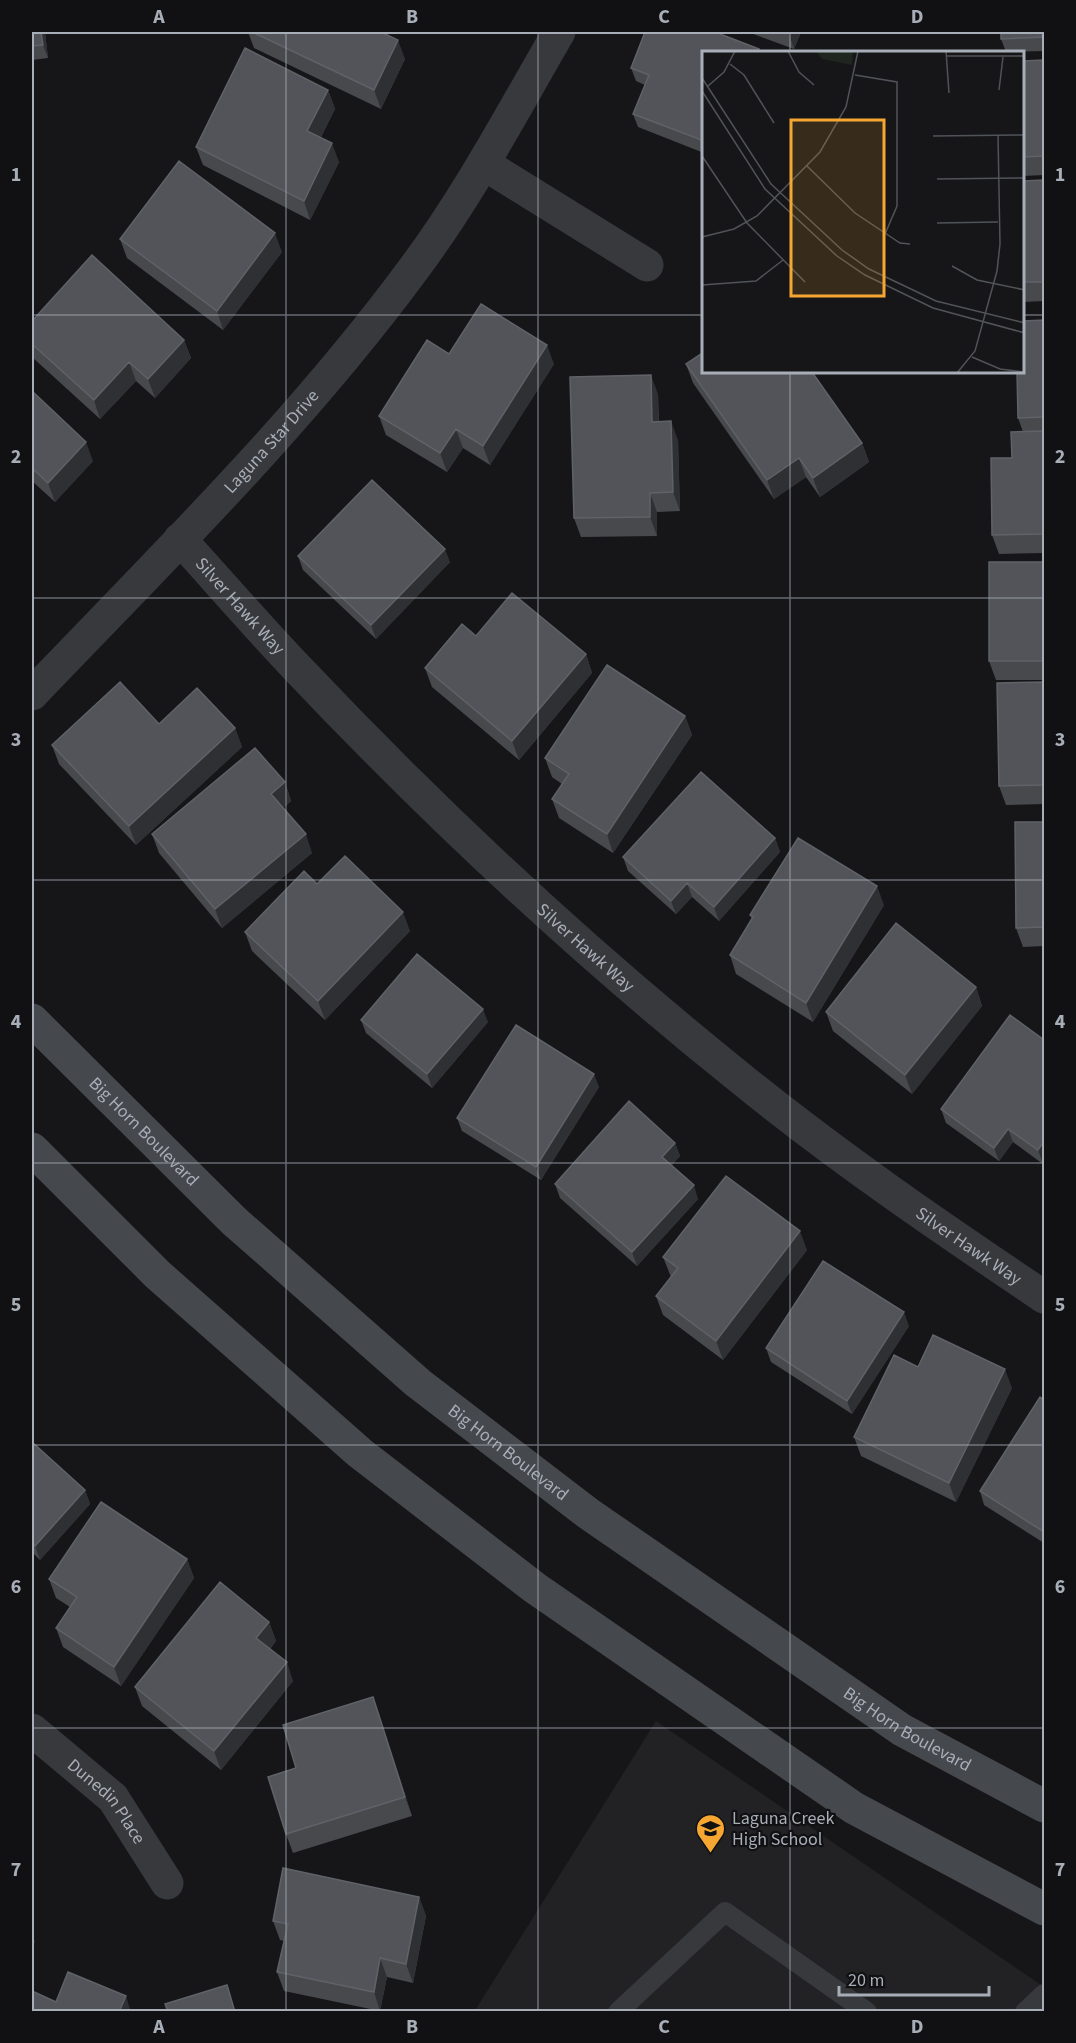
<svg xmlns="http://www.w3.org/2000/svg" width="1076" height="2043" font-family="'Source Sans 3',sans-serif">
	<rect width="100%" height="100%" fill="#161618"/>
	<!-- built -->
	<path fill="#222225" d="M 656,1721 L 1044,1987 L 1044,2012 L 474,2012 Z"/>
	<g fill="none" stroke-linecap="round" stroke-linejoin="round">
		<!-- service -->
		<path stroke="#37393d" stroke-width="20" d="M 618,2012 L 725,1912 L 867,2012
			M 1025,2012 L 1044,1994"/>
		<!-- minor -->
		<g stroke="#37393d" stroke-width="33">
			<path d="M 484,164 L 647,265"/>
			<path id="s1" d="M 180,539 C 219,582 257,626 297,668 C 435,814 582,951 739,1077 C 836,1156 940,1227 1044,1297"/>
			<path id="s2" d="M 32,694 C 164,556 301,422 415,267 C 470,193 513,111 559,32"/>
			<path id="s3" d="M 32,1730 L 113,1798 L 167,1883"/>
		</g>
		<!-- secondary -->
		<g stroke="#45484d" stroke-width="33">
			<path id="s4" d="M 32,1020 L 234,1221 L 418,1383 L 589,1514 L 902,1730 L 1044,1806"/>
			<path d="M 32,1149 L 157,1274 L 360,1453 L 535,1588 L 854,1808 L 1044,1909"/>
		</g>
	</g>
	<!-- wall -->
	<path fill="#47494d" d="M 32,32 L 45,32 L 48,58 L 32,60 Z
		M 248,32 L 381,32 L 405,59 L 381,109 L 254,48 Z
		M 645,32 L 715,32 L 759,49 L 760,52 L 704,52 L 704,153 L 638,127 L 633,114 L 645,85 L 636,81 L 631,68 Z
		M 748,32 L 801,32 L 794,49 Z
		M 1044,32 L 1044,51 L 1006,52 L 1001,39 Z
		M 1044,60 L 1044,175 L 1023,176 L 1023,61 Z
		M 328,90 L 335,109 L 321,137 L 339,162 L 310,220 L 203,165 L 196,147 Z
		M 1044,180 L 1044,301 L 1023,302 L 1023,181 Z
		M 120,239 L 282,252 L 223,330 L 127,258 Z
		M 1044,320 L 1044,553 L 999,554 L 992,535 L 1023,432 L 1018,418 Z
		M 32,321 L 184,340 L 191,358 L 155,398 L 136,381 L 100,419 L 32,357 Z
		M 449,354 L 554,364 L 490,465 L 463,448 L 447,472 L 386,435 L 379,416 Z
		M 686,364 L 862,443 L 869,462 L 820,497 L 806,477 L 774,499 L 693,383 Z
		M 32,391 L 93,461 L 55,502 L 32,481 Z
		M 658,394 L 659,422 L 678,440 L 680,511 L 657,512 L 657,536 L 581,537 L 574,518 Z
		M 298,556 L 450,562 L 376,639 L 303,570 Z
		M 1044,562 L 1044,680 L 996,680 L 989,661 Z
		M 476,636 L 586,654 L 592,673 L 519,760 L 432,687 L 425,668 Z
		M 1044,682 L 1044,804 L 1006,805 L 999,786 Z
		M 685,716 L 692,735 L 613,853 L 559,818 L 552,799 L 562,784 L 552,777 L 545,758 Z
		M 159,724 L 235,728 L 242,747 L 136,845 L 59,764 L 52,745 Z
		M 285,782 L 291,801 L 283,808 L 312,853 L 222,928 L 159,853 L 152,834 Z
		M 1044,822 L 1044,946 L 1023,947 L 1016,928 Z
		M 775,838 L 780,852 L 719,921 L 692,897 L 676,914 L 628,871 L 623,857 Z
		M 317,884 L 410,931 L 325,1020 L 252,951 L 245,932 Z
		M 884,905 L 813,1022 L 736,974 L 730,955 L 752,919 L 750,915 Z
		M 976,987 L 982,1006 L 912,1094 L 833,1031 L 826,1012 Z
		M 1010,1015 L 1043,1164 L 1013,1142 L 999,1161 L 946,1123 L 941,1109 Z
		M 361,1020 L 488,1022 L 432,1088 L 366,1033 Z
		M 599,1087 L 541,1180 L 462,1131 L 457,1118 Z
		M 675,1143 L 680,1156 L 672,1165 L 698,1199 L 637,1266 L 560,1198 L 555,1184 Z
		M 807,1250 L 723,1360 L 663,1315 L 656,1296 L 671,1277 L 663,1257 Z
		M 909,1326 L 852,1414 L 771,1362 L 766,1348 Z
		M 918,1367 L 1012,1388 L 956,1502 L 861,1456 L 854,1437 Z
		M 1044,1400 L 1044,1543 L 984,1505 L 980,1491 Z
		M 32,1442 L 85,1490 L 90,1504 L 40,1560 L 32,1552 Z
		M 187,1559 L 194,1578 L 121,1686 L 63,1647 L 56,1628 L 70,1607 L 56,1598 L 49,1579 Z
		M 269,1622 L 276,1641 L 270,1649 L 293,1681 L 221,1770 L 142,1706 L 135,1687 Z
		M 373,1697 L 412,1816 L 293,1853 L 286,1834 L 296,1768 Z
		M 419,1897 L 426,1916 L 413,1983 L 387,1977 L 380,2011 L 284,1991 L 277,1972 L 284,1941 L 280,1940 L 273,1921 Z"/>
	<!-- shaded-wall -->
	<path fill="#2f3033" d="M 41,32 L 45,32 L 48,58 L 43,45 Z
		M 788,32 L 801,32 L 794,49 Z
		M 398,40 L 405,59 L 381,109 L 374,90 Z
		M 328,90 L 335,109 L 314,150 L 307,131 Z
		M 332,143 L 339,162 L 310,220 L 304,201 Z
		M 275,233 L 282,252 L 223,330 L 217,311 Z
		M 184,340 L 191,358 L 155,398 L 148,379 Z
		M 547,345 L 554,364 L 490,465 L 483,446 Z
		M 129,362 L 136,381 L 100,419 L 94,400 Z
		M 651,375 L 658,394 L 659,441 L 652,422 Z
		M 671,421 L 678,440 L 680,511 L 673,492 Z
		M 456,429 L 463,448 L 447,472 L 440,453 Z
		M 86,442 L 93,461 L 55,502 L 48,483 Z
		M 862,443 L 869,462 L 820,497 L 813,478 Z
		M 799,458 L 806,477 L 774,499 L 767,480 Z
		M 650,493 L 657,512 L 657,536 L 650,517 Z
		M 445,549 L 450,562 L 376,639 L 371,625 Z
		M 586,654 L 592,673 L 519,760 L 512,741 Z
		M 685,716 L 692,735 L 613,853 L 607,834 Z
		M 235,728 L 242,747 L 136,845 L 129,826 Z
		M 285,782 L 291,801 L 278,813 L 271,794 Z
		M 306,834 L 312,853 L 222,928 L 215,909 Z
		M 775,838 L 780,852 L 719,921 L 714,907 Z
		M 687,883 L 692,897 L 676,914 L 671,901 Z
		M 877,886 L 884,905 L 813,1022 L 806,1003 Z
		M 403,912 L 410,931 L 325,1020 L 318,1001 Z
		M 976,987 L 982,1006 L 912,1094 L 905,1075 Z
		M 483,1009 L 488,1022 L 432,1088 L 427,1074 Z
		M 594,1074 L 599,1087 L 541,1180 L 536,1167 Z
		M 1008,1129 L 1013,1142 L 999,1161 L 994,1148 Z
		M 1044,1141 L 1044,1161 L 1043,1164 L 1038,1150 Z
		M 675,1143 L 680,1156 L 667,1170 L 662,1157 Z
		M 694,1185 L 698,1199 L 637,1266 L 632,1252 Z
		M 800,1231 L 807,1250 L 723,1360 L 716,1341 Z
		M 904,1312 L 909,1326 L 852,1414 L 847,1401 Z
		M 1005,1369 L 1012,1388 L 956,1502 L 949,1483 Z
		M 85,1490 L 90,1504 L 40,1560 L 35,1546 Z
		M 187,1559 L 194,1578 L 121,1686 L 114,1667 Z
		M 269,1622 L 276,1641 L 263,1657 L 256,1638 Z
		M 287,1662 L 293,1681 L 221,1770 L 214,1751 Z
		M 373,1697 L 380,1716 L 412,1816 L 405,1797 Z
		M 419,1897 L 426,1916 L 413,1983 L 406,1964 Z
		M 32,1933 L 35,1942 L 32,1947 Z
		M 380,1958 L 387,1977 L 380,2011 L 374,1992 Z
		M 126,1996 L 131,2012 L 119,2012 Z"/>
	<!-- building -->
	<path fill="#525459" stroke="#5f6268" stroke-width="1.5" d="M 32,32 L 41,32 L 43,45 L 32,46 Z
		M 252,32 L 381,32 L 398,40 L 374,90 Z
		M 645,32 L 715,32 L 759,49 L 758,52 L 704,52 L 704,141 L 633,114 L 649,75 L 631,68 Z
		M 1001,32 L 1044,32 L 1044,37 L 1001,39 Z
		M 245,48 L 328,90 L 307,131 L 332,143 L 304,201 L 196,147 Z
		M 1044,60 L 1044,156 L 1023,157 L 1023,61 Z
		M 179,161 L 275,233 L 217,311 L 120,239 Z
		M 1044,180 L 1044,282 L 1023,282 L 1023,181 Z
		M 92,255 L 184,340 L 148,379 L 129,362 L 94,400 L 32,344 L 32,321 Z
		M 481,304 L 547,345 L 483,446 L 456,429 L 440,453 L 379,416 L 427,340 L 449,354 Z
		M 1044,320 L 1044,417 L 1018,418 L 1017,372 L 1023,372 L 1023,321 Z
		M 704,352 L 704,372 L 812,372 L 862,443 L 813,478 L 799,458 L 767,480 L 686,364 Z
		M 651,375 L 652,422 L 671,421 L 673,492 L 650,493 L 650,517 L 574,518 L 570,377 Z
		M 32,391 L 86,442 L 48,483 L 32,468 Z
		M 1044,431 L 1044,534 L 992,535 L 991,458 L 1012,458 L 1011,432 Z
		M 372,480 L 445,549 L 371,625 L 298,556 Z
		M 989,562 L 1044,562 L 1044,661 L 989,661 Z
		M 512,593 L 586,654 L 512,741 L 425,668 L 462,624 L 476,636 Z
		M 607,665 L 685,716 L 607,834 L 552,799 L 569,774 L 545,758 Z
		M 120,682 L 159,724 L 197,688 L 235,728 L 129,826 L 52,745 Z
		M 1044,682 L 1044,785 L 999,786 L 997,683 Z
		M 255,748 L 285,782 L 271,794 L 306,834 L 215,909 L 152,834 Z
		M 701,772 L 775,838 L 714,907 L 687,883 L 671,901 L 623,857 Z
		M 1015,822 L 1044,822 L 1044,927 L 1016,928 Z
		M 798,838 L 877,886 L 806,1003 L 730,955 L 753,917 L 750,915 Z
		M 345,856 L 403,912 L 318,1001 L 245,932 L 304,871 L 317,884 Z
		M 896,923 L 976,987 L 905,1075 L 826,1012 Z
		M 417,954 L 483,1009 L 427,1074 L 361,1020 Z
		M 1010,1015 L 1044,1040 L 1044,1141 L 1038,1150 L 1008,1129 L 994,1148 L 941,1109 Z
		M 516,1025 L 594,1074 L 536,1167 L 457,1118 Z
		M 629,1101 L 675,1143 L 662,1157 L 694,1185 L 632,1252 L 555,1184 Z
		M 726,1176 L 800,1231 L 716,1341 L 656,1296 L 678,1268 L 663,1257 Z
		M 823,1261 L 904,1312 L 847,1401 L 766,1348 Z
		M 933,1335 L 1005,1369 L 949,1483 L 854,1437 L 894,1355 L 918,1367 Z
		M 1040,1397 L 1044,1400 L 1044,1532 L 980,1491 Z
		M 32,1442 L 85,1490 L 35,1546 L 32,1543 Z
		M 101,1502 L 187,1559 L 114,1667 L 56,1628 L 77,1597 L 49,1579 Z
		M 220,1582 L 269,1622 L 256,1638 L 287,1662 L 214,1751 L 135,1687 Z
		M 373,1697 L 405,1797 L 286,1834 L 268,1777 L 296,1768 L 283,1725 Z
		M 283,1868 L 419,1897 L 406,1964 L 380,1958 L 374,1992 L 277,1972 L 288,1924 L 273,1921 Z
		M 68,1972 L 126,1996 L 119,2012 L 32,2012 L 32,1991 L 56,2002 Z
		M 227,1985 L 235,2012 L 168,2012 L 165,2004 Z"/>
	<!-- grid -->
	<path fill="none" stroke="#a8aeb8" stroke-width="1.5" stroke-opacity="0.55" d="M 286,32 L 286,2012M 538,32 L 538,2012M 790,32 L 790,52M 32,315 L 704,315M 1024,315 L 1044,315M 790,372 L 790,2012M 32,598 L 1044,598M 32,880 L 1044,880M 32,1163 L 1044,1163M 32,1445 L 1044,1445M 32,1728 L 1044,1728"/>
	<!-- icons -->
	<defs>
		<symbol id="school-pin" viewBox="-11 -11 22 30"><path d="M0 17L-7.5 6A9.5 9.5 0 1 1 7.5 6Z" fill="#f5a732" stroke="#111113"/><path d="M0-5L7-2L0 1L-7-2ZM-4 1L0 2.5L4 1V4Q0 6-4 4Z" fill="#111"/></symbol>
	</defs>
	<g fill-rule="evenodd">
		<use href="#school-pin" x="694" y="1812" width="33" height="45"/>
	</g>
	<g text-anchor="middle" stroke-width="4.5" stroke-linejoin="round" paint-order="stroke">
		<!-- street labels -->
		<g font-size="18" fill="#a8aeb8" stroke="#111113">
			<text dy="6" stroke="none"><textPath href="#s2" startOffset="348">Laguna Star Drive</textPath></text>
			<text dy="6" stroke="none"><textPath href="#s1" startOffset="90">Silver Hawk Way</textPath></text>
			<text dy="6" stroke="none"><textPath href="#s1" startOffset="576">Silver Hawk Way</textPath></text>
			<text dy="6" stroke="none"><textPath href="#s4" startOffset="158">Big Horn Boulevard</textPath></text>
			<text dy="6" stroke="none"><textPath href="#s1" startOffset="1062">Silver Hawk Way</textPath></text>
			<text dy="6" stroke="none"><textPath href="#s4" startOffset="644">Big Horn Boulevard</textPath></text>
			<text dy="6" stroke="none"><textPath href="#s4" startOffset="1130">Big Horn Boulevard</textPath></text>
			<text dy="6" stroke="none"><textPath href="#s3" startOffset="104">Dunedin Place</textPath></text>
		</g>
		<!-- poi labels -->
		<g font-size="18" fill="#a8aeb8" stroke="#111113" text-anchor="start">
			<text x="732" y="1824">Laguna Creek<tspan x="732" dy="21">High School</tspan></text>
		</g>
	</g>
	<!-- overview -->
	<g transform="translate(702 51)">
		<rect width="322" height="322" fill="#161618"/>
		<path d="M 114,0 L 151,0 L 150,14 L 120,8 Z" fill="#1e261f"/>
		<path fill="none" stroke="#505358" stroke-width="1.5" d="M 86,0 L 97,21 L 112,34M 244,0 L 247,42M 244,5 L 323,5M 28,13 L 42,24 L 72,72M 153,24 L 195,31 L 195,155 L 183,183M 0,27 L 69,133 L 140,199 L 167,218 L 234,250 L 323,272M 6,35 L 22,21 L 33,0M 297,39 L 301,6M 0,40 L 63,138 L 135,205 L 163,224 L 231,257 L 323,282M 231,85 L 323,84M 0,105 L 45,172 L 103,231M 105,115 L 153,162 L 198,192 L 208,193M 235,128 L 323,127M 235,172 L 296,171M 0,186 L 32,178 L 55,165 L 118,101 L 144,56 L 156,0M 250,215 L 275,229 L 323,239M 0,234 L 54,230 L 81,209M 270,306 L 298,318 L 323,321M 255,322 L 273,300 L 295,220 L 298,193 L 296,84"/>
		<path fill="#f5a732" fill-opacity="0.15" stroke="#f5a732" stroke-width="3" d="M 89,69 L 182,69 L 182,245 L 89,245 Z"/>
		<rect width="322" height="322" fill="none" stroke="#a8aeb8" stroke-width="3"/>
	</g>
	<!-- border -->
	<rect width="1076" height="2043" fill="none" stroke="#111113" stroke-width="66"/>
	<!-- scale -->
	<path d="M839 1986v9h150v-9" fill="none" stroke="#a8aeb8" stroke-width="3"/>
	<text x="848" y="1986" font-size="18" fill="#a8aeb8" stroke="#111113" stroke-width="4.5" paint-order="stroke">20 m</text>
	<rect x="33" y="33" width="1010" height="1977" fill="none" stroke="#a8aeb8" stroke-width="2"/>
	<g font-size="20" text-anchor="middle" font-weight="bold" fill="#a8aeb8">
		<text x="159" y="23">A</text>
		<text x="412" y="23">B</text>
		<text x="664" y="23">C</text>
		<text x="917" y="23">D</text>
		<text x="16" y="181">1</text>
		<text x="1060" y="181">1</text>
		<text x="16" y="463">2</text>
		<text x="1060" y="463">2</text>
		<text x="16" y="746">3</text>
		<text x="1060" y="746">3</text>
		<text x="16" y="1028">4</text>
		<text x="1060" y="1028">4</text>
		<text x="16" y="1311">5</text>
		<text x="1060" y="1311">5</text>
		<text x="16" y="1593">6</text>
		<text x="1060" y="1593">6</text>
		<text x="16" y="1876">7</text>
		<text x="1060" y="1876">7</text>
		<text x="159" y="2033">A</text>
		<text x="412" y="2033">B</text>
		<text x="664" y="2033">C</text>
		<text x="917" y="2033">D</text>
	</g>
</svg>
